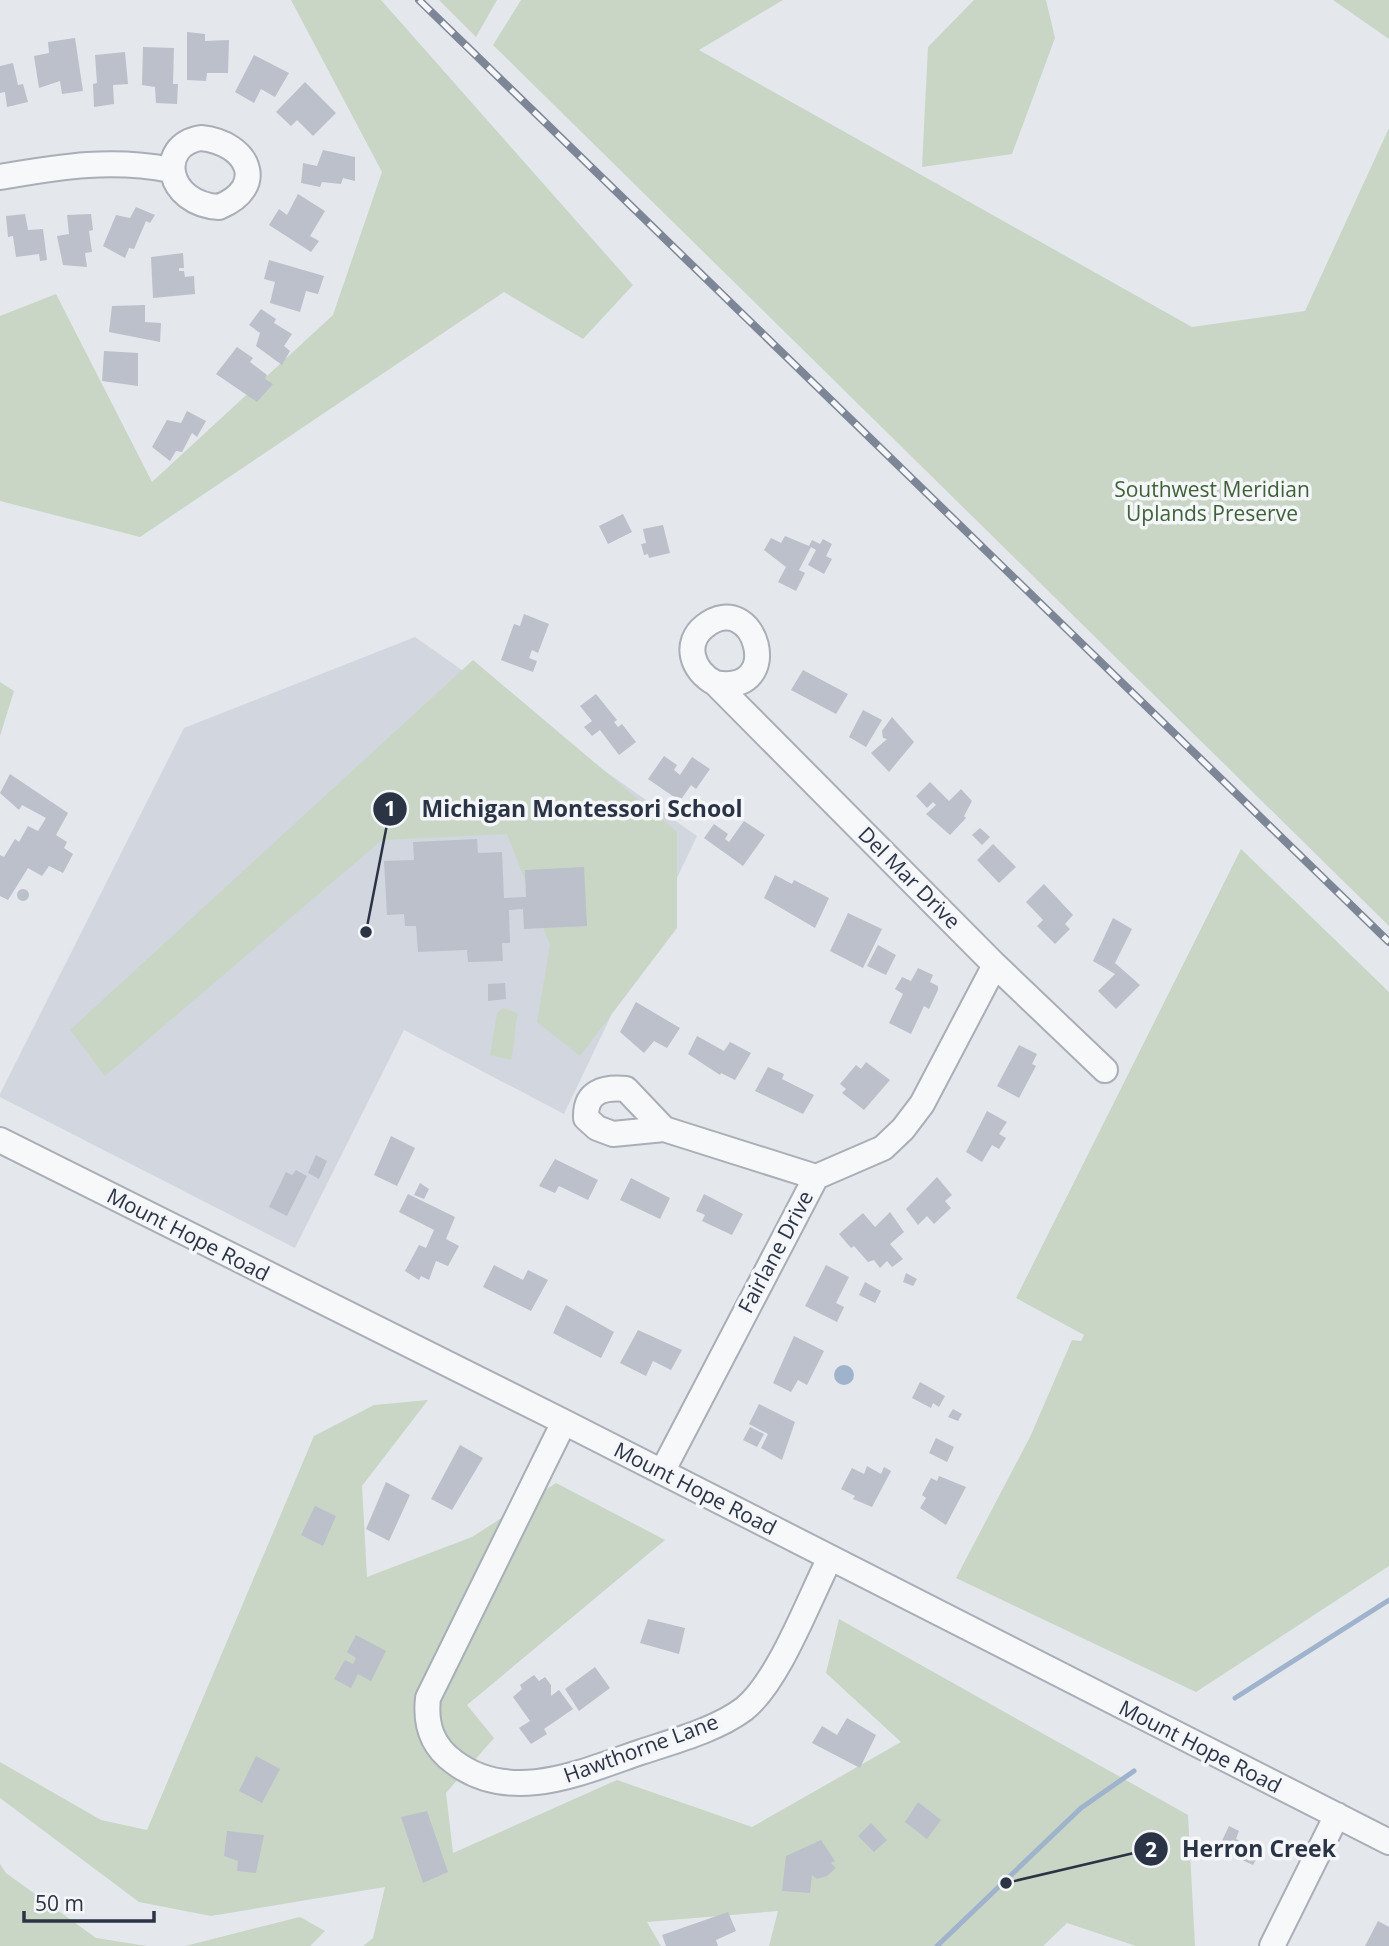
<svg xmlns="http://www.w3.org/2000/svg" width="1389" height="1946" font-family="'Open Sans',sans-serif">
	<rect width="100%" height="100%" fill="#e4e7ec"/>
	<!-- built -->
	<path fill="#d2d6de" d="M 415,637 L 697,836 L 564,1114 L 404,1030 L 295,1248 L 0,1097 L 0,1094 L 184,728 Z"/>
	<!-- green -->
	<path fill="#c9d6c5" d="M 291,0 L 381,0 L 633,285 L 583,339 L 504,292 L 140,537 L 0,501 L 0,316 L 56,294 L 152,482 L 333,315 L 382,172 Z
		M 439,0 L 497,0 L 476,37 Z
		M 521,0 L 783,0 L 699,50 L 1192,327 L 1305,311 L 1389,128 L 1389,926 L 493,45 Z
		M 974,0 L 1046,0 L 1055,38 L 1012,154 L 922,167 L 928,47 Z
		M 1333,0 L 1389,0 L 1389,39 Z
		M 473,660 L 677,832 L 677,928 L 580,1056 L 537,1022 L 550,945 L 507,834 L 382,840 L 105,1076 L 70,1030 Z
		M 0,682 L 14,691 L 0,736 Z
		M 1241,849 L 1389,992 L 1389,1566 L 1196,1692 L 956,1578 L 1030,1437 L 1072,1340 L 1081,1341 L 1084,1335 L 1016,1298 Z
		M 503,1008 L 518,1013 C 514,1028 515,1044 511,1060 L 490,1055 L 497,1013 Z
		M 428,1400 L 362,1486 L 367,1577 L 472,1537 L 556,1483 L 665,1540 L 467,1705 L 494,1738 L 446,1793 L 453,1853 L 617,1780 L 752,1827 L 901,1742 L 826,1673 L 839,1619 L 1188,1815 L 1195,1946 L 1136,1946 L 1067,1923 L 1043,1946 L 769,1946 L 778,1911 L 647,1922 L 661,1946 L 363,1946 L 373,1938 L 385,1887 L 211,1916 L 139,1902 L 0,1798 L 0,1762 L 101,1820 L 147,1830 L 314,1436 L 374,1405 Z
		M 0,1864 L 6,1873 L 96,1938 L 147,1946 L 0,1946 Z
		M 300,1917 L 325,1931 L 310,1946 L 185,1946 Z"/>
	<!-- water -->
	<path fill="#9fb4cc" d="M834 1375a10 10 0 1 1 20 0a10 10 0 1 1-20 0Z"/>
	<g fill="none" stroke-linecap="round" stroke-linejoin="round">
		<!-- stream -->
		<path stroke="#9fb4cc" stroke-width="5" d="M 1235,1698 L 1389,1600
			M 937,1946 L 1081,1808 L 1134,1771"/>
	</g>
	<!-- building -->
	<path fill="#bbc0ca" d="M 187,32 L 205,34 L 205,41 L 229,40 L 228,73 L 207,73 L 206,81 L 187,80 Z
		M 75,38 L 83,91 L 62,94 L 60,81 L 39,88 L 34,56 L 49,53 L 48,42 Z
		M 143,47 L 174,48 L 173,84 L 178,84 L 177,104 L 156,103 L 155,87 L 142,85 Z
		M 125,52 L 128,84 L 113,85 L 114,104 L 94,107 L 93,84 L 97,83 L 95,55 Z
		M 254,55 L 289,73 L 275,97 L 261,89 L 254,103 L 235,92 Z
		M 13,63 L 18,85 L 23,84 L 28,102 L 7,107 L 5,92 L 0,93 L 0,66 Z
		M 305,82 L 336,113 L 313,136 L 297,120 L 291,126 L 276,112 Z
		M 323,150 L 355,157 L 355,181 L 343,178 L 341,184 L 322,182 L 320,187 L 301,183 L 303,163 L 317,166 Z
		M 298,194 L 325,211 L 310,236 L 319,241 L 311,252 L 269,225 L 279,209 L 287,215 Z
		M 136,207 L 155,215 L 150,223 L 146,221 L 134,249 L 129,248 L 125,258 L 103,246 L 116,215 L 130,218 Z
		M 25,214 L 28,230 L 43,229 L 47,260 L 40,261 L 39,254 L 16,257 L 13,236 L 8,237 L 6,216 Z
		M 91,214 L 93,230 L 89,231 L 92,252 L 85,253 L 87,267 L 63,265 L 57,236 L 69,234 L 67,215 Z
		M 183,253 L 184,268 L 179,268 L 179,271 L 184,271 L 185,277 L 194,276 L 195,294 L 153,298 L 151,257 Z
		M 269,260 L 324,276 L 318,294 L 306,291 L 300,312 L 270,303 L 275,282 L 264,279 Z
		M 145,305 L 145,322 L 161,323 L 160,342 L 109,332 L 112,306 Z
		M 261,309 L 276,319 L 274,323 L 292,334 L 284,346 L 290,351 L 282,365 L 256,346 L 260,333 L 249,325 Z
		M 237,347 L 253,358 L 250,362 L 267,375 L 265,379 L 273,384 L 257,402 L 216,374 Z
		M 104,351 L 138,353 L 138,386 L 102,381 Z
		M 187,411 L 206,421 L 197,437 L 192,433 L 182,452 L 176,451 L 170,461 L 152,447 L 167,420 L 181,423 Z
		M 623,514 L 632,532 L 608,544 L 599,526 Z
		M 663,525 L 670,553 L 649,558 L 648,554 L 644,555 L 641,544 L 646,543 L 643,529 Z
		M 785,536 L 809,546 L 812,540 L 820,544 L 823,539 L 832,544 L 826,556 L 832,559 L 824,574 L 808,565 L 816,550 L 811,547 L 799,570 L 805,573 L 796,591 L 778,582 L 786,567 L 764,550 L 771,538 L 781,543 Z
		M 524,614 L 549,624 L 538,653 L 532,650 L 529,658 L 537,661 L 533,672 L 501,660 L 514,624 L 520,626 Z
		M 803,670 L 848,694 L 836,714 L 791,690 Z
		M 596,694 L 617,720 L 614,722 L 618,727 L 622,724 L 636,742 L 619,755 L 600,730 L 592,736 L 584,727 L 592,721 L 580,706 Z
		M 863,710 L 882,720 L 866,747 L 849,737 Z
		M 892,717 L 914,742 L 889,772 L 871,753 L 887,739 L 883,738 L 882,731 Z
		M 664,756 L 677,765 L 674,770 L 680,775 L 692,757 L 710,769 L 696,789 L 691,785 L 680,801 L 648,779 Z
		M 10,774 L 68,813 L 56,835 L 67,842 L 64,848 L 73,854 L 63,873 L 49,866 L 42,876 L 28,868 L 8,900 L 0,896 L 0,855 L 4,857 L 15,839 L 19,842 L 28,826 L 38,831 L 46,818 L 22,805 L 19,810 L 0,793 Z
		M 930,782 L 949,801 L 961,789 L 972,801 L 964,816 L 966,818 L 950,835 L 926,814 L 936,805 L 933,802 L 927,808 L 916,796 Z
		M 744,821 L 765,835 L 743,866 L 704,838 L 714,824 L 728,834 L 725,839 L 729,842 Z
		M 980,828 L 990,837 L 982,845 L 972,835 Z
		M 477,839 L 478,853 L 502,852 L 504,898 L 526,897 L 525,870 L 584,867 L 587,926 L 524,929 L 523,909 L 509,910 L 510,943 L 502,943 L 503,961 L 468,962 L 467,950 L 418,952 L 416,926 L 405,926 L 404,914 L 387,915 L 384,861 L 414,860 L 413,842 Z
		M 993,844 L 1016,867 L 999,883 L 977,860 Z
		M 775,875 L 792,884 L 794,880 L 829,898 L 815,928 L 764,898 Z
		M 1044,884 L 1073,915 L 1065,924 L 1070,929 L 1055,944 L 1037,926 L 1043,920 L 1026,902 Z
		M17 895a6 6 0 1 1 12 0a6 6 0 1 1-12 0Z
		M 848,913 L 882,929 L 863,968 L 830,951 Z
		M 1113,918 L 1132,929 L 1115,963 L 1140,985 L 1116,1009 L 1098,991 L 1115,974 L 1093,961 Z
		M 878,945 L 896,955 L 886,975 L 867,966 Z
		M 918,968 L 933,975 L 930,982 L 938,986 L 938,990 L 929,1009 L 924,1006 L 911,1034 L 889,1023 L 903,994 L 895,989 L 902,977 L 911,981 Z
		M 505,983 L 506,999 L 488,1001 L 488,984 Z
		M 636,1002 L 680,1028 L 667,1048 L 654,1041 L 644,1053 L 620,1032 Z
		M 697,1036 L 724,1051 L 730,1042 L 751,1053 L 735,1080 L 721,1073 L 720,1075 L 688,1054 Z
		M 1019,1045 L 1037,1054 L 1032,1064 L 1036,1066 L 1019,1098 L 997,1086 Z
		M 866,1062 L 890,1080 L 864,1110 L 842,1093 L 846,1089 L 840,1084 L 856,1065 L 861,1069 Z
		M 768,1067 L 784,1074 L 782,1079 L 814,1095 L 803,1114 L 755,1091 Z
		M 987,1111 L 1007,1122 L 999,1134 L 1006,1138 L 999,1149 L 992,1145 L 982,1162 L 966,1152 Z
		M 391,1136 L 415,1148 L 397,1186 L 374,1175 Z
		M 316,1155 L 327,1161 L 319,1179 L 308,1173 Z
		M 555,1159 L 598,1180 L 588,1200 L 559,1186 L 555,1193 L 539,1186 Z
		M 296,1170 L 307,1176 L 287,1216 L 269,1207 L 286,1172 L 292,1175 Z
		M 937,1177 L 952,1195 L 945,1201 L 951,1208 L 934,1224 L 927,1216 L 918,1225 L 906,1209 Z
		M 631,1178 L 670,1198 L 660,1219 L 620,1200 Z
		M 420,1183 L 429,1189 L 424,1199 L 414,1195 Z
		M 408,1194 L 455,1217 L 446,1239 L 459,1246 L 448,1266 L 436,1261 L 429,1280 L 421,1276 L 419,1280 L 405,1271 L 419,1245 L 426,1248 L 434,1230 L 399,1212 Z
		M 704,1194 L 743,1214 L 732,1235 L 702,1221 L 705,1215 L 696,1211 Z
		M 890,1212 L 904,1232 L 890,1244 L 903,1259 L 892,1267 L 887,1261 L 880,1268 L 874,1260 L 868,1262 L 854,1246 L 851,1248 L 839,1234 L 863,1213 L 875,1227 Z
		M 494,1265 L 523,1280 L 528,1270 L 548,1280 L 531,1311 L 483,1287 Z
		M 826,1265 L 849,1277 L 836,1303 L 844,1307 L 837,1322 L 805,1306 Z
		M 906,1273 L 917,1279 L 913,1286 L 903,1282 Z
		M 865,1282 L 881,1291 L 875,1303 L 859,1295 Z
		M 566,1305 L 614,1332 L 601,1358 L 553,1333 Z
		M 638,1330 L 682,1350 L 671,1370 L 653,1361 L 646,1376 L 620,1363 Z
		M 794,1336 L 824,1351 L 807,1385 L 798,1380 L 791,1392 L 773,1383 Z
		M 920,1382 L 945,1396 L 939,1407 L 933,1403 L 931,1408 L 912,1398 Z
		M 759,1404 L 795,1422 L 782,1460 L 761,1448 L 768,1434 L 749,1424 Z
		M 953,1409 L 962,1414 L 958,1421 L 948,1417 Z
		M 750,1427 L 764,1434 L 757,1447 L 743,1440 Z
		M 936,1438 L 954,1447 L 947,1462 L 929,1453 Z
		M 460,1445 L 483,1458 L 452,1510 L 431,1499 Z
		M 867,1466 L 881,1474 L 884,1467 L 891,1471 L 872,1507 L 853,1499 L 855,1496 L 841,1489 L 852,1468 L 864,1474 Z
		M 939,1476 L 966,1487 L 946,1525 L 920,1508 L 926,1498 L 922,1495 L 931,1478 L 937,1481 Z
		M 386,1482 L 410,1495 L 389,1541 L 366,1529 Z
		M 315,1506 L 336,1516 L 323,1546 L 301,1535 Z
		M 648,1619 L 685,1628 L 679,1654 L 640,1643 Z
		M 356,1635 L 386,1651 L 371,1681 L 358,1674 L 351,1688 L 334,1679 L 345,1660 L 353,1664 L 356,1658 L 347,1652 Z
		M 595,1667 L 610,1688 L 579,1711 L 565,1689 Z
		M 534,1675 L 539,1681 L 545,1677 L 551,1685 L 551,1696 L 559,1690 L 573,1709 L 544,1729 L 547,1734 L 531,1744 L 519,1728 L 530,1721 L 513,1697 L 522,1689 L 520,1685 Z
		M 847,1718 L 876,1735 L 860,1768 L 812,1743 L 822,1726 L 837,1735 Z
		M 256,1756 L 280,1769 L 262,1803 L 239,1791 Z
		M 918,1802 L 941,1820 L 927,1839 L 905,1822 Z
		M 427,1811 L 448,1872 L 423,1883 L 401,1817 Z
		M 871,1823 L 887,1840 L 874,1852 L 858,1836 Z
		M 1229,1826 L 1239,1831 L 1236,1839 L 1261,1851 L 1253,1865 L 1218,1849 Z
		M 227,1831 L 264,1835 L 256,1873 L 237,1871 L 238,1861 L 224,1856 Z
		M 821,1840 L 835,1861 L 831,1863 L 836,1868 L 827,1876 L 817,1879 L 812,1875 L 810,1893 L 782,1891 L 786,1856 Z
		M 728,1912 L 736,1931 L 716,1940 L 718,1946 L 666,1946 L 662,1935 Z
		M 1378,1921 L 1389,1927 L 1389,1946 L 1365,1946 Z"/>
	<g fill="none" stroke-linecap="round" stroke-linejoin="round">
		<defs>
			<path id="minor" d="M 201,138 C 249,143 268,187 219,207 C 166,204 156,145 201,138 Z
				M 0,177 C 60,167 110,158 171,170
				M 715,683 C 787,696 755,587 705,626 C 683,643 692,671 715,683 L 995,965 L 1105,1070
				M 664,1129 L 626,1089 C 604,1087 585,1091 586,1118 L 597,1128 L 613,1134 L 664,1129 L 816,1177
				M 0,1140 L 564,1422 L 1389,1842
				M 564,1422 L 428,1698 C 425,1725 432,1746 454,1762 C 511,1805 582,1772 641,1752 C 674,1741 716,1730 744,1709 C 779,1681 809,1599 830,1558
				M 662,1472 L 816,1177 L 883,1148 L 903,1129 L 922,1104 L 995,965
				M 1272,1946 L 1337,1815"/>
		</defs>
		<!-- minor casing -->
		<use href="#minor" stroke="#a9aeb7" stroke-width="28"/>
		<!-- minor -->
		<use href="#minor" stroke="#f7f8fa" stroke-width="24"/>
		<defs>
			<path id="rail" d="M 419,0 L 1389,942"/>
		</defs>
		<!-- rail casing -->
		<use href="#rail" stroke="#7d8696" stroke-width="8"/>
		<!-- rail -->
		<use href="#rail" stroke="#f4f6f9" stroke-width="5" stroke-dasharray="16" stroke-linecap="butt"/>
	</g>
	<g text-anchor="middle" stroke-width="7" stroke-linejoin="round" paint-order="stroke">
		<!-- park labels -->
		<g font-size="21" fill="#3f6138" stroke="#f4f6f9">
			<text x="1212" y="497">Southwest Meridian<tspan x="1212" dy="24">Uplands Preserve</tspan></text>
		</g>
		<!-- street labels -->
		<g font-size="21" fill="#2b3445" stroke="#f4f6f9">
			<text transform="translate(909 878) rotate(45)" y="7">Del Mar Drive</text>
			<text transform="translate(188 1235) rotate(27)" y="7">Mount Hope Road</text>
			<text transform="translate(776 1252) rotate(-62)" y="7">Fairlane Drive</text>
			<text transform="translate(695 1489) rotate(27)" y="7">Mount Hope Road</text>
			<text transform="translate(1200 1747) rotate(27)" y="7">Mount Hope Road</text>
			<text transform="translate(641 1749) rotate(-20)" y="7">Hawthorne Lane</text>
		</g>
	</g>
	<!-- callouts -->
	<path fill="none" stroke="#2b3445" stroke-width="2.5" d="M366 932L390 809M1006 1883L1151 1849"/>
	<g fill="#2b3445" stroke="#f4f6f9" stroke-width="2.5">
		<circle cx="366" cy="932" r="7"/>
		<circle cx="1006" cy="1883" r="7"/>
		<circle cx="390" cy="809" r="18"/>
		<circle cx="1151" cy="1849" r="18"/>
	</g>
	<g font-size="21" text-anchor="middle" font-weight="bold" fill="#fff">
		<text x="390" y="816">1</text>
		<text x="1151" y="1857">2</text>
	</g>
	<g font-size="23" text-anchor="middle" font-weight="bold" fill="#2b3445" stroke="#f4f6f9" stroke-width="7" stroke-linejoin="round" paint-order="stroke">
		<text x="582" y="817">Michigan Montessori School</text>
		<text x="1259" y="1857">Herron Creek</text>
	</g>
	<!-- scale -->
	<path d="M24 1911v10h130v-10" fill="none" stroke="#2b3445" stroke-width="3.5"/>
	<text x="35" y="1911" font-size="21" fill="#2b3445" stroke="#f4f6f9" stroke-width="5" paint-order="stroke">50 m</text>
</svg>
